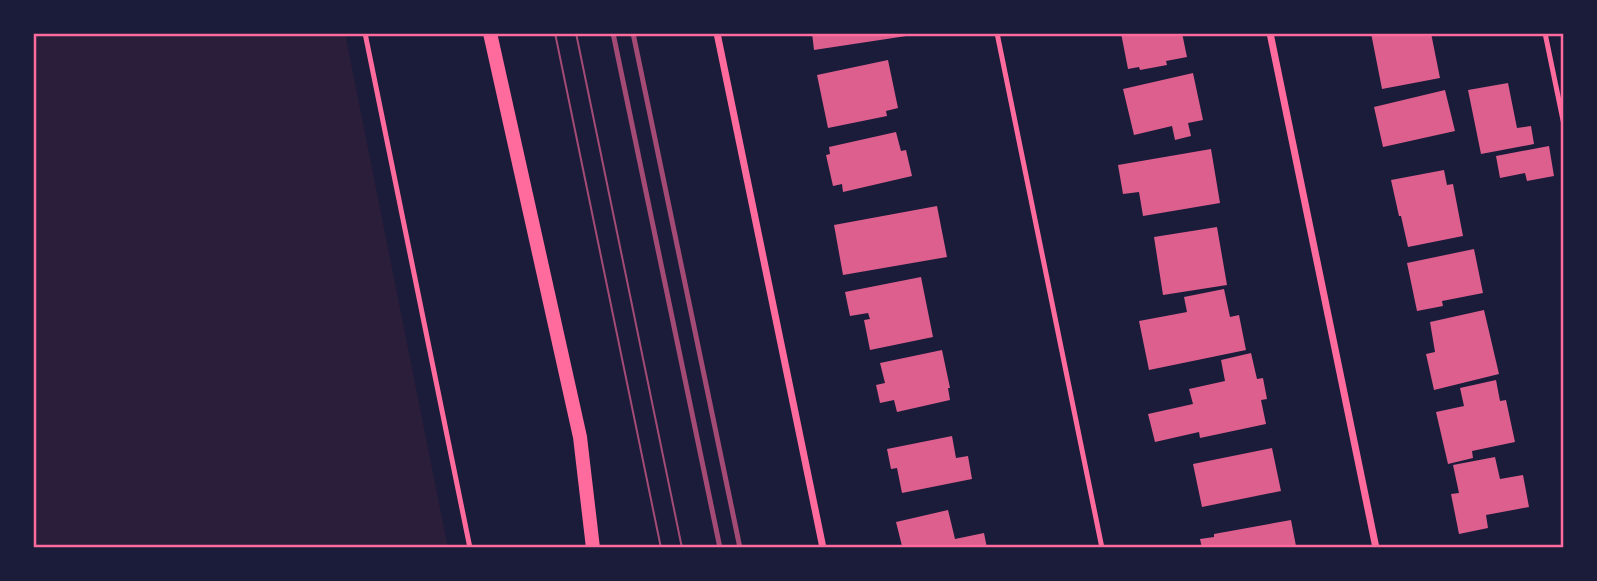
<svg xmlns="http://www.w3.org/2000/svg" width="1597" height="581" font-family="'DM Sans',sans-serif">
	<rect width="100%" height="100%" fill="#1b1b3a"/>
	<!-- green -->
	<path fill="#2a1e3b" d="M 33,33 L 345,33 L 448,548 L 33,548 Z"/>
	<!-- building -->
	<path fill="#dd5f8e" d="M 812,33 L 913,33 L 913,35 L 814,50 Z
		M 1121,33 L 1182,33 L 1187,57 L 1166,61 L 1167,65 L 1140,70 L 1139,67 L 1128,69 Z
		M 1371,33 L 1431,33 L 1440,78 L 1382,89 Z
		M 888,60 L 898,108 L 886,111 L 887,116 L 828,128 L 817,75 Z
		M 1193,73 L 1203,120 L 1188,123 L 1191,136 L 1175,140 L 1172,126 L 1134,135 L 1123,89 Z
		M 1508,83 L 1517,128 L 1531,126 L 1534,144 L 1481,154 L 1468,90 Z
		M 1445,90 L 1455,131 L 1383,147 L 1374,107 Z
		M 896,132 L 901,151 L 906,150 L 912,176 L 843,192 L 842,184 L 833,186 L 826,155 L 830,154 L 829,147 Z
		M 1549,146 L 1554,176 L 1527,181 L 1525,173 L 1500,178 L 1496,156 Z
		M 1211,149 L 1220,203 L 1143,216 L 1139,192 L 1123,194 L 1118,165 Z
		M 1444,170 L 1447,185 L 1453,184 L 1463,236 L 1408,247 L 1401,216 L 1399,216 L 1391,180 Z
		M 937,206 L 947,257 L 843,275 L 834,225 Z
		M 1217,227 L 1227,285 L 1163,295 L 1154,237 Z
		M 1474,249 L 1483,293 L 1442,301 L 1443,306 L 1417,311 L 1407,263 Z
		M 921,277 L 933,337 L 870,350 L 864,320 L 870,319 L 868,313 L 850,316 L 845,292 Z
		M 1224,289 L 1230,317 L 1239,315 L 1246,350 L 1149,370 L 1139,321 L 1187,312 L 1184,297 Z
		M 1484,310 L 1499,374 L 1434,390 L 1426,354 L 1435,352 L 1430,322 Z
		M 942,350 L 950,388 L 948,388 L 950,400 L 897,412 L 894,400 L 880,403 L 876,385 L 885,383 L 880,363 Z
		M 1251,353 L 1257,379 L 1263,378 L 1267,399 L 1261,400 L 1266,424 L 1200,438 L 1199,432 L 1155,442 L 1148,414 L 1193,404 L 1189,389 L 1225,381 L 1221,360 Z
		M 1496,380 L 1500,401 L 1506,400 L 1515,442 L 1472,451 L 1473,458 L 1448,464 L 1436,412 L 1464,406 L 1460,388 Z
		M 952,436 L 956,458 L 968,456 L 972,479 L 902,493 L 897,468 L 891,469 L 887,449 Z
		M 1272,448 L 1281,491 L 1202,507 L 1193,464 Z
		M 1495,457 L 1500,479 L 1523,475 L 1529,507 L 1486,515 L 1488,528 L 1459,534 L 1451,494 L 1459,493 L 1453,465 Z
		M 948,510 L 955,539 L 984,533 L 987,548 L 905,548 L 905,545 L 902,546 L 896,522 Z
		M 1291,520 L 1296,546 L 1287,548 L 1202,548 L 1200,539 L 1214,537 L 1214,534 Z"/>
	<g fill="none" stroke-linecap="round" stroke-linejoin="round">
		<!-- service -->
		<path stroke="#ff6b9d" stroke-width="5" d="M 365,33 L 470,548
			M 997,33 L 1102,548
			M 1545,33 L 1564,125"/>
		<!-- minor -->
		<path stroke="#ff6b9d" stroke-width="7" d="M 717,33 L 823,548
			M 1270,33 L 1376,548"/>
		<!-- secondary -->
		<path stroke="#ff6b9d" stroke-width="14" d="M 490,33 L 580,437 L 593,548"/>
		<!-- tram -->
		<path stroke="#a44b75" stroke-width="2" d="M 555,33 L 661,548
			M 576,33 L 682,548"/>
		<!-- rail -->
		<path stroke="#a44b75" stroke-width="5" d="M 613,33 L 720,548
			M 633,33 L 740,548"/>
	</g>
	<!-- border -->
	<rect width="1597" height="581" fill="none" stroke="#1b1b3a" stroke-width="70"/>
	<rect x="35" y="35" width="1527" height="511" fill="none" stroke="#ff6b9d" stroke-width="2.5"/>
</svg>
